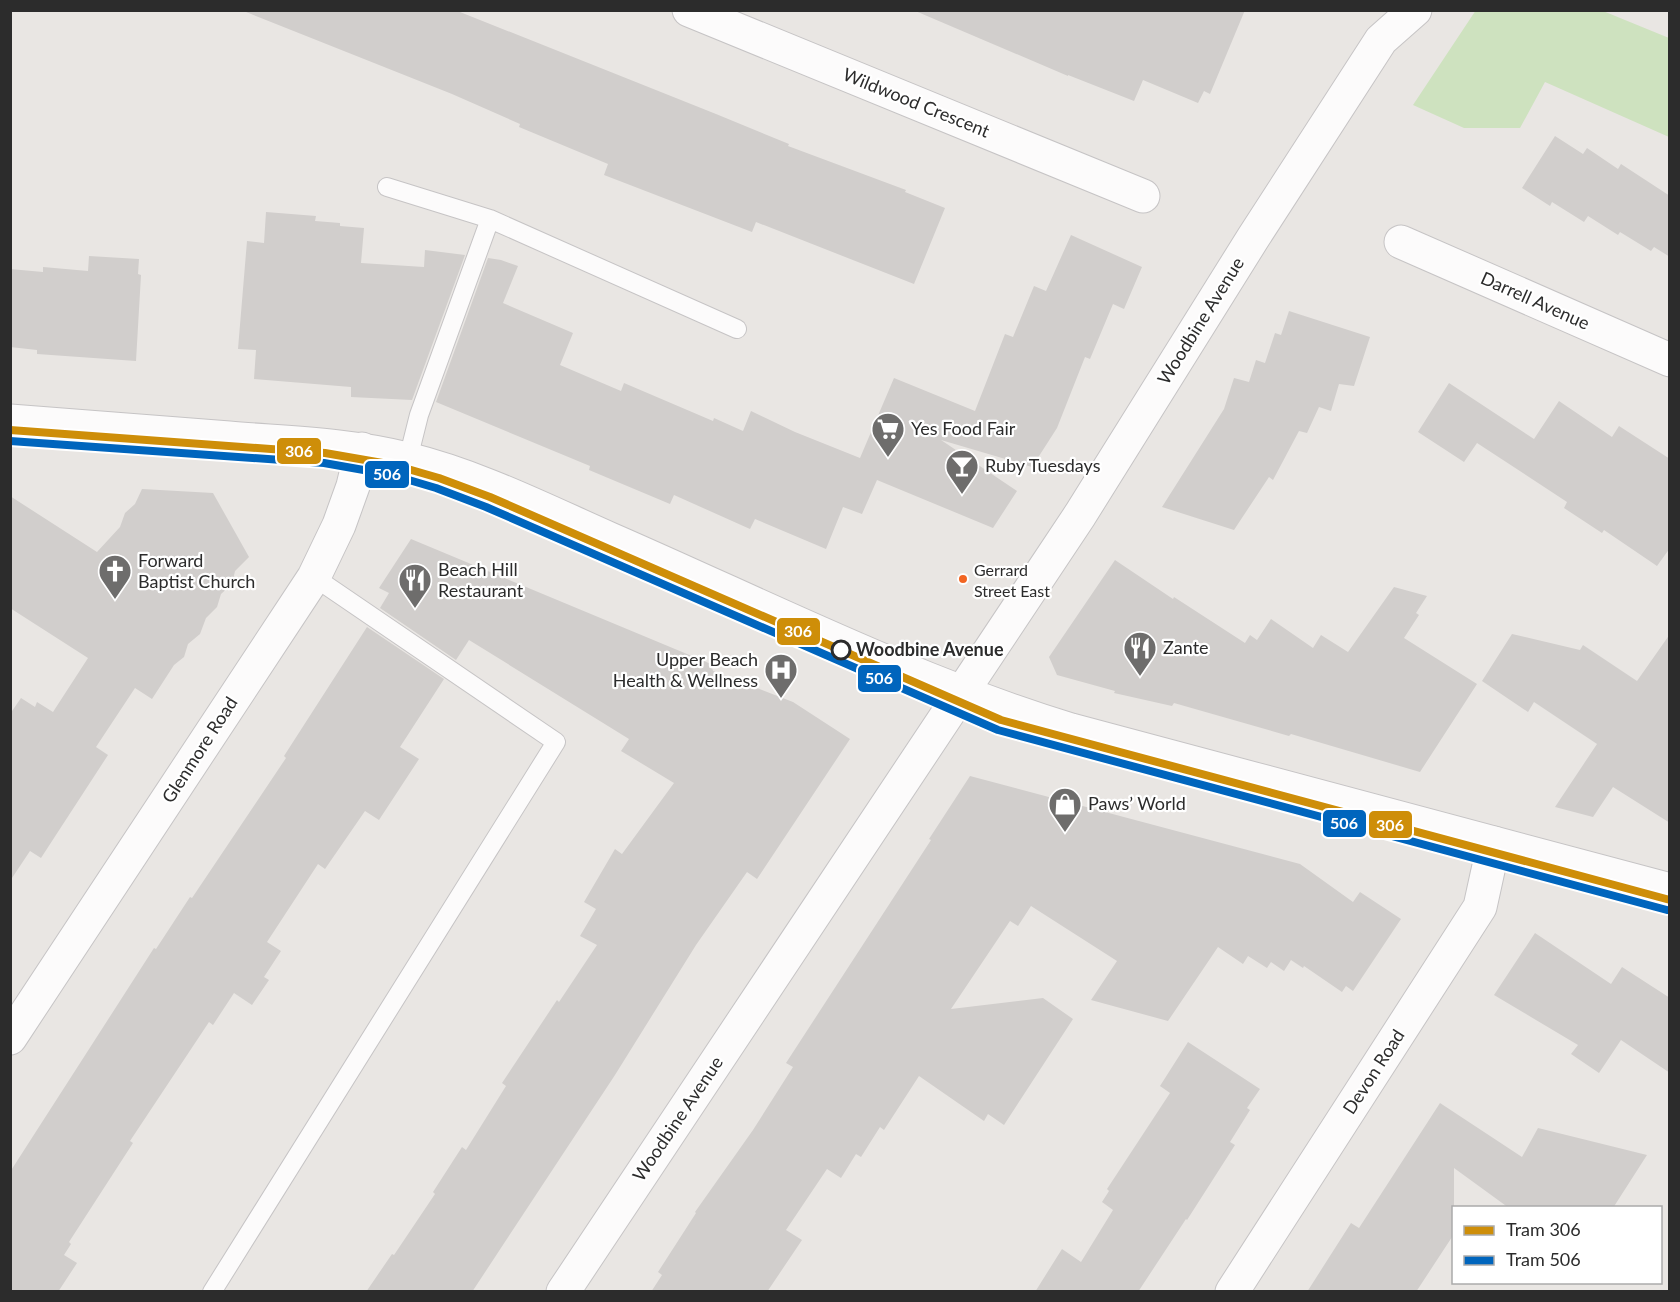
<svg xmlns="http://www.w3.org/2000/svg" width="1680" height="1302" font-family="Lato,sans-serif">
	<rect width="100%" height="100%" fill="#e9e6e3"/>
	<!-- green -->
	<path fill="#cee2bf" d="M 1476,10 L 1603,11 L 1669,38 L 1669,137 L 1545,82 L 1520,128 L 1464,128 L 1413,105 Z"/>
	<!-- building -->
	<path fill="#d1cecc" d="M 246,10 L 455,10 L 716,114 L 789,144 L 788,146 L 906,190 L 905,192 L 945,208 L 914,284 L 756,222 L 752,232 L 604,175 L 608,164 L 519,127 L 520,124 L 452,94 L 246,12 Z
		M 913,10 L 1245,10 L 1210,94 L 1204,91 L 1198,103 L 1143,80 L 1134,101 L 1068,75 L 1068,76 Z
		M 1555,136 L 1583,154 L 1587,148 L 1618,169 L 1621,164 L 1670,196 L 1670,257 L 1654,247 L 1651,251 L 1620,232 L 1618,235 L 1588,216 L 1584,222 L 1552,202 L 1550,206 L 1522,188 Z
		M 266,212 L 316,216 L 315,221 L 340,223 L 340,226 L 364,228 L 361,263 L 424,267 L 425,250 L 465,255 L 412,400 L 351,397 L 351,387 L 254,379 L 256,350 L 238,349 L 247,241 L 264,243 Z
		M 1071,235 L 1142,267 L 1124,309 L 1113,304 L 1090,359 L 1085,357 L 1057,428 L 1032,467 L 941,440 L 1017,491 L 993,528 L 877,480 L 862,514 L 843,507 L 826,549 L 755,519 L 750,529 L 674,495 L 670,504 L 589,470 L 590,466 L 436,402 L 488,258 L 501,260 L 518,266 L 503,303 L 573,333 L 560,365 L 621,391 L 624,383 L 713,421 L 714,418 L 743,431 L 751,411 L 795,432 L 860,458 L 894,378 L 975,411 L 1005,334 L 1013,337 L 1034,286 L 1046,291 Z
		M 89,256 L 139,259 L 138,274 L 141,275 L 136,361 L 37,354 L 37,350 L 10,347 L 10,269 L 43,272 L 43,267 L 88,271 Z
		M 1289,311 L 1370,337 L 1354,386 L 1339,384 L 1331,411 L 1319,407 L 1307,433 L 1299,431 L 1273,480 L 1269,477 L 1234,530 L 1162,507 L 1224,409 L 1234,378 L 1249,382 L 1256,360 L 1265,363 L 1275,333 L 1281,335 Z
		M 1449,383 L 1534,439 L 1559,401 L 1612,437 L 1619,426 L 1670,459 L 1670,548 L 1657,566 L 1604,530 L 1602,533 L 1564,508 L 1567,502 L 1477,443 L 1464,462 L 1418,432 Z
		M 142,489 L 213,493 L 249,557 L 235,571 L 232,584 L 221,594 L 217,607 L 206,618 L 200,634 L 188,644 L 184,657 L 174,665 L 152,699 L 135,688 L 96,747 L 108,755 L 41,858 L 30,851 L 10,881 L 10,714 L 21,698 L 35,707 L 37,702 L 53,712 L 88,658 L 10,608 L 10,496 L 97,552 L 120,527 L 125,513 L 135,504 Z
		M 411,539 L 711,664 L 713,671 L 793,702 L 850,739 L 757,879 L 747,872 L 696,945 L 615,1075 L 472,1292 L 366,1292 L 392,1254 L 394,1255 L 435,1194 L 433,1192 L 462,1147 L 466,1150 L 506,1086 L 502,1083 L 557,1000 L 559,1002 L 597,945 L 580,936 L 596,909 L 584,902 L 615,849 L 622,854 L 674,783 L 621,751 L 629,739 L 469,640 L 456,660 L 380,608 L 389,593 L 379,588 Z
		M 1115,560 L 1173,599 L 1174,597 L 1245,643 L 1250,635 L 1257,640 L 1271,619 L 1313,648 L 1321,635 L 1348,652 L 1394,587 L 1427,596 L 1416,613 L 1419,615 L 1404,638 L 1477,684 L 1420,772 L 1291,734 L 1289,736 L 1174,703 L 1172,706 L 1114,693 L 1115,691 L 1057,675 L 1049,657 Z
		M 367,627 L 444,679 L 400,747 L 419,759 L 379,820 L 365,811 L 325,869 L 318,864 L 267,942 L 281,951 L 264,977 L 269,980 L 252,1005 L 234,993 L 213,1025 L 209,1022 L 130,1141 L 133,1143 L 69,1242 L 71,1244 L 64,1255 L 77,1263 L 58,1292 L 10,1292 L 10,1172 L 154,948 L 156,949 L 190,897 L 192,898 L 286,758 L 284,756 Z
		M 1512,634 L 1580,650 L 1583,645 L 1637,681 L 1670,634 L 1670,823 L 1613,787 L 1593,817 L 1555,807 L 1597,744 L 1534,702 L 1528,712 L 1482,681 Z
		M 970,776 L 1300,864 L 1353,902 L 1360,892 L 1401,919 L 1353,991 L 1346,986 L 1342,992 L 1304,966 L 1303,968 L 1291,960 L 1284,971 L 1271,962 L 1267,968 L 1248,956 L 1243,964 L 1218,947 L 1168,1021 L 1091,1000 L 1117,961 L 1031,906 L 1018,926 L 1010,921 L 951,1009 L 1043,998 L 1073,1019 L 1004,1125 L 988,1114 L 984,1121 L 919,1076 L 884,1130 L 880,1127 L 861,1157 L 856,1154 L 841,1178 L 827,1169 L 786,1230 L 802,1240 L 767,1292 L 651,1292 L 662,1275 L 658,1272 L 696,1213 L 695,1212 L 753,1130 L 793,1067 L 786,1063 L 931,840 L 929,839 Z
		M 1535,933 L 1611,984 L 1622,967 L 1670,998 L 1670,1073 L 1621,1040 L 1599,1073 L 1571,1054 L 1578,1045 L 1494,995 Z
		M 1188,1042 L 1260,1089 L 1247,1108 L 1250,1110 L 1230,1142 L 1235,1145 L 1187,1220 L 1186,1219 L 1138,1292 L 1035,1292 L 1062,1249 L 1081,1262 L 1113,1210 L 1102,1202 L 1109,1191 L 1107,1189 L 1170,1093 L 1160,1086 Z
		M 1440,1103 L 1522,1157 L 1538,1128 L 1647,1155 L 1613,1208 L 1509,1208 L 1454,1168 L 1454,1234 L 1416,1292 L 1307,1292 L 1351,1223 L 1359,1228 Z"/>
	<g fill="none" stroke-linecap="round" stroke-linejoin="round">
		<defs>
			<path id="service" d="M 387,187 L 490,219 L 737,329
				M 408,459 L 419,415 L 490,219
				M 212,1292 L 556,742 L 314,577"/>
			<path id="minor" d="M 689,10 L 1143,196
				M 1401,242 L 1670,360
				M 10,1038 L 314,577 L 339,525 L 353,486 L 362,449
				M 1232,1292 L 1480,907 L 1494,843"/>
			<path id="secondary" d="M 10,421 C 83,427 156,433 229,438 C 288,443 348,444 407,459 C 477,476 544,510 610,539 C 762,605 911,681 1071,730 L 1670,890
				M 563,1292 L 1080,515 L 1253,238 L 1381,40 L 1415,10"/>
		</defs>
		<!-- service casing -->
		<use href="#service" stroke="#c6c4c5" stroke-width="20"/>
		<!-- minor casing -->
		<use href="#minor" stroke="#c6c4c5" stroke-width="35"/>
		<!-- secondary casing -->
		<use href="#secondary" stroke="#c6c4c5" stroke-width="35"/>
		<!-- service -->
		<use href="#service" stroke="#fcfbfb" stroke-width="18"/>
		<!-- minor -->
		<use href="#minor" stroke="#fcfbfb" stroke-width="33"/>
		<!-- secondary -->
		<use href="#secondary" stroke="#fcfbfb" stroke-width="33"/>
		<defs>
			<path id="tram-1" d="M 10,430 L 325,453 L 394,465 L 439,478 L 490,497 L 1001,720 L 1670,900"/>
			<path id="tram-2" d="M 10,441 L 324,463 L 392,475 L 436,488 L 486,507 L 998,730 L 1667,910"/>
		</defs>
		<!-- tram-1 casing -->
		<use href="#tram-1" stroke="#fff" stroke-width="12"/>
		<!-- tram-2 casing -->
		<use href="#tram-2" stroke="#fff" stroke-width="12"/>
		<!-- tram-1 -->
		<use href="#tram-1" stroke="#ce8e09" stroke-width="8"/>
		<!-- tram-2 -->
		<use href="#tram-2" stroke="#0065bd" stroke-width="8"/>
	</g>
	<!-- icons -->
	<defs>
		<symbol id="supermarket-pin" viewBox="-11 -11 22 30"><path d="M0 17L-7.5 6A9.5 9.5 0 1 1 7.5 6Z" fill="#6e6d6c" stroke="#fff"/><path d="M-6-5.5h2.5l.6 2H6L4.5 2H-2.5L-4.4-4H-6ZM-1.5 3.2a1.3 1.3 0 1 0 .1 0ZM3 3.2a1.3 1.3 0 1 0 .1 0Z" fill="#fff"/></symbol>
		<symbol id="bar-pin" viewBox="-11 -11 22 30"><path d="M0 17L-7.5 6A9.5 9.5 0 1 1 7.5 6Z" fill="#6e6d6c" stroke="#fff"/><path d="M-6-5H6L.8 .8V4.5H3.5V6h-7V4.5H-.8V.8Z" fill="#fff"/></symbol>
		<symbol id="church-pin" viewBox="-11 -11 22 30"><path d="M0 17L-7.5 6A9.5 9.5 0 1 1 7.5 6Z" fill="#6e6d6c" stroke="#fff"/><path d="M-1.2-6h2.4v3.5h3.3v2.4h-3.3V6h-2.4V-.1h-3.3v-2.4h3.3Z" fill="#fff"/></symbol>
		<symbol id="restaurant-pin" viewBox="-11 -11 22 30"><path d="M0 17L-7.5 6A9.5 9.5 0 1 1 7.5 6Z" fill="#6e6d6c" stroke="#fff"/><path d="M-5-6h1v4h1v-4h1v4h1v-4h1v5L-1.5 .5V6h-2V.5L-5-1ZM5-6V6H3V1.5H1.5Q1.5-4 5-6Z" fill="#fff"/></symbol>
		<symbol id="hospital-pin" viewBox="-11 -11 22 30"><path d="M0 17L-7.5 6A9.5 9.5 0 1 1 7.5 6Z" fill="#6e6d6c" stroke="#fff"/><path d="M-5-5h3v3.5h4V-5h3V5h-3V1.5h-4V5h-3Z" fill="#fff"/></symbol>
		<symbol id="shop-pin" viewBox="-11 -11 22 30"><path d="M0 17L-7.5 6A9.5 9.5 0 1 1 7.5 6Z" fill="#6e6d6c" stroke="#fff"/><path d="M-5-2.5h2.3a2.7 3.5 0 0 1 5.4 0H5L5.5 6h-11ZM-1.5-2.5h3a1.5 2.3 0 0 0-3 0Z" fill="#fff"/></symbol>
	</defs>
	<g fill-rule="evenodd">
		<use href="#supermarket-pin" x="869" y="410" width="38" height="52"/>
		<use href="#bar-pin" x="943" y="447" width="38" height="52"/>
		<use href="#church-pin" x="96" y="552" width="38" height="52"/>
		<use href="#restaurant-pin" x="396" y="561" width="38" height="52"/>
		<use href="#restaurant-pin" x="1121" y="629" width="38" height="52"/>
		<use href="#hospital-pin" x="762" y="651" width="38" height="52"/>
		<use href="#shop-pin" x="1046" y="785" width="38" height="52"/>
	</g>
	<!-- markers -->
	<circle fill="#f26522" stroke="#fff" stroke-width="2" cx="963" cy="579" r="5"/>
	<circle fill="#fff" stroke="#2c2c2c" stroke-width="3" cx="841" cy="650" r="9"/>
	<g text-anchor="middle" stroke-width="4.5" stroke-linejoin="round" paint-order="stroke">
		<!-- bus labels -->
		<g font-size="16" fill="#2c2c2c" stroke="#fff" text-anchor="start">
			<text x="974" y="576">Gerrard<tspan x="974" dy="21">Street East</tspan></text>
		</g>
		<!-- street labels -->
		<g font-size="18" fill="#2c2c2c" stroke="#fff">
			<text transform="translate(916 103) rotate(22)" y="6">Wildwood Crescent</text>
			<text transform="translate(1535 301) rotate(24)" y="6">Darrell Avenue</text>
			<text transform="translate(1201 321) rotate(-58)" y="6">Woodbine Avenue</text>
			<text transform="translate(200 750) rotate(-57)" y="6">Glenmore Road</text>
			<text transform="translate(1374 1072) rotate(-57)" y="6">Devon Road</text>
			<text transform="translate(678 1119) rotate(-56)" y="6">Woodbine Avenue</text>
		</g>
		<!-- poi labels -->
		<g font-size="18" fill="#2c2c2c" stroke="#fff" text-anchor="start">
			<text x="911" y="435">Yes Food Fair</text>
			<text x="985" y="472">Ruby Tuesdays</text>
			<text x="138" y="567">Forward<tspan x="138" dy="21">Baptist Church</tspan></text>
			<text x="438" y="576">Beach Hill<tspan x="438" dy="21">Restaurant</tspan></text>
			<text x="1163" y="654">Zante</text>
			<text x="758" y="666" text-anchor="end">Upper Beach<tspan x="758" dy="21">Health &amp; Wellness</tspan></text>
			<text x="1088" y="810">Paws’ World</text>
		</g>
		<!-- stop labels -->
		<g font-size="18" font-weight="bold" fill="#2c2c2c" stroke="#fff" text-anchor="start">
			<text x="856" y="656">Woodbine Avenue</text>
		</g>
	</g>
	<g stroke="#fff" stroke-width="2">
		<rect x="276" y="437" width="46" height="28" rx="6" fill="#ce8e09"/>
		<rect x="364" y="460" width="46" height="29" rx="6" fill="#0065bd"/>
		<rect x="776" y="617" width="45" height="29" rx="6" fill="#ce8e09"/>
		<rect x="857" y="664" width="45" height="29" rx="6" fill="#0065bd"/>
		<rect x="1322" y="809" width="45" height="29" rx="6" fill="#0065bd"/>
		<rect x="1368" y="810" width="45" height="29" rx="6" fill="#ce8e09"/>
	</g>
	<g font-size="16" text-anchor="middle" font-weight="bold" fill="#fff">
		<text x="299" y="457">306</text>
		<text x="387" y="480">506</text>
		<text x="798" y="637">306</text>
		<text x="879" y="684">506</text>
		<text x="1344" y="829">506</text>
		<text x="1390" y="831">306</text>
	</g>
	<!-- border -->
	<rect width="1680" height="1302" fill="none" stroke="#2c2c2c" stroke-width="24"/>
	<!-- legend -->
	<rect x="1452" y="1206" width="210" height="78" fill="#ffffff" stroke="#ababab" stroke-width="1.5"/>
	<rect x="1464" y="1226" width="30" height="9" fill="#ce8e09" stroke="#ababab" stroke-width="1.5"/>
	<text x="1506" y="1236" font-size="18" fill="#2c2c2c">Tram 306</text>
	<rect x="1464" y="1256" width="30" height="9" fill="#0065bd" stroke="#ababab" stroke-width="1.5"/>
	<text x="1506" y="1266" font-size="18" fill="#2c2c2c">Tram 506</text>
</svg>
